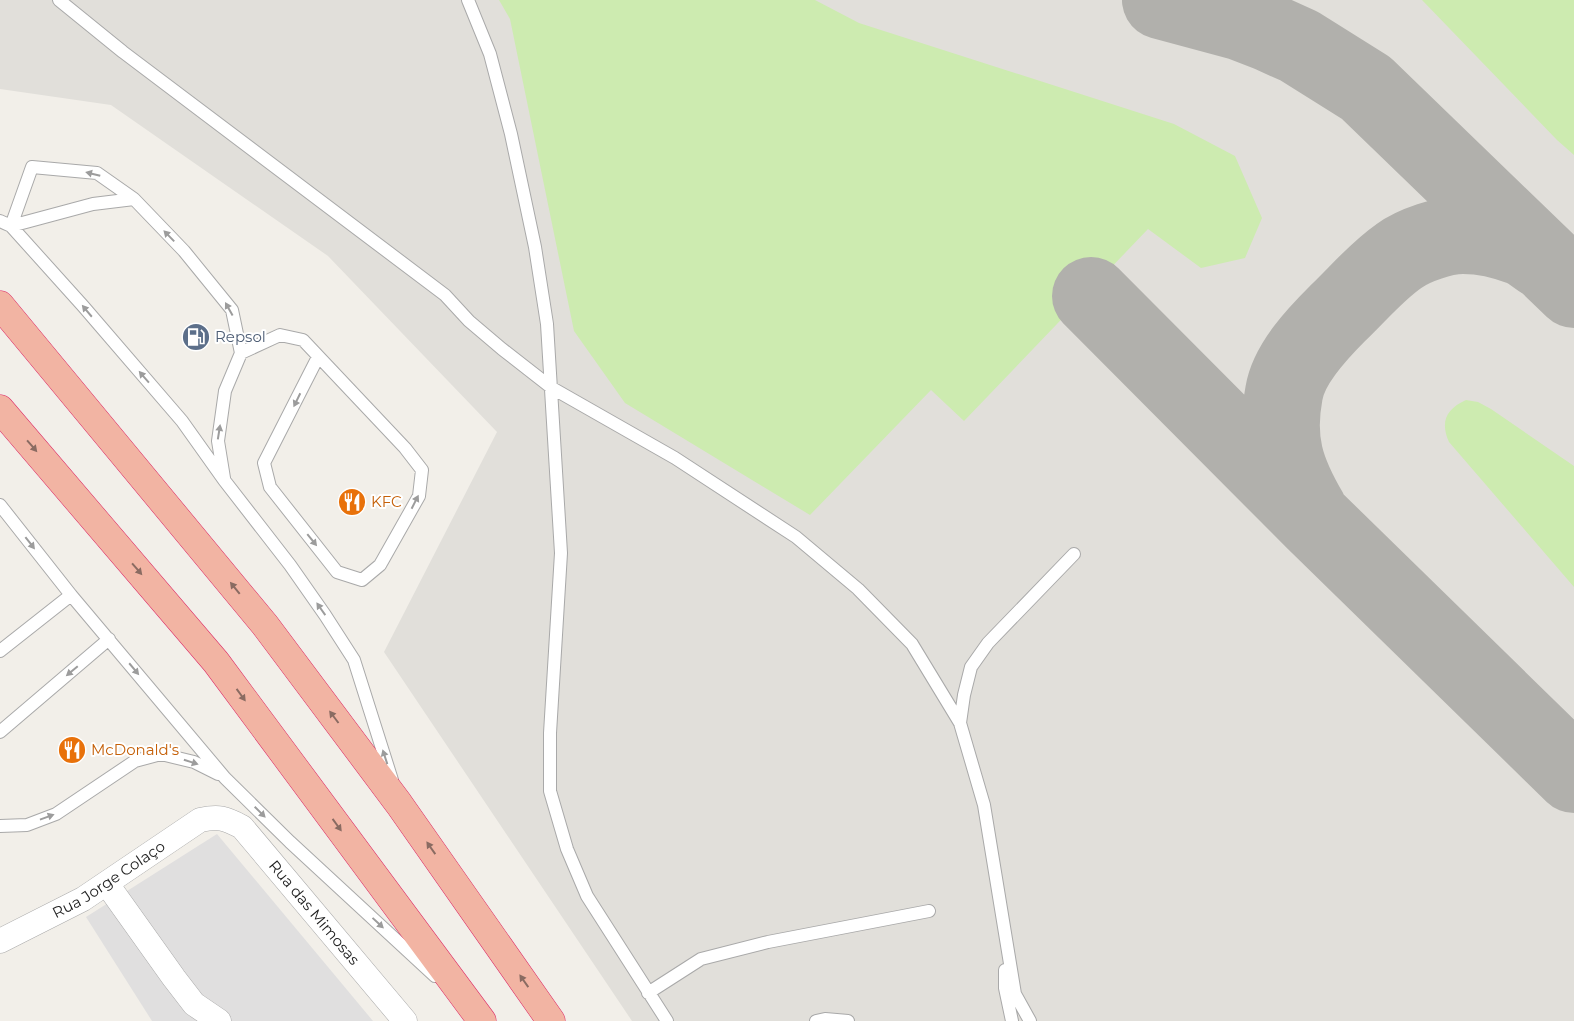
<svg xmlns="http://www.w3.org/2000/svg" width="1574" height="1021" font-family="Montserrat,sans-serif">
	<rect width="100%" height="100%" fill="#f2efe9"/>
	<!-- residential -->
	<path fill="#e0dfdf" d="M 217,834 L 373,1021 L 152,1021 L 86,917 Z"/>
	<!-- airport -->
	<path fill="#e1dfda" d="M 0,0 L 1574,0 L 1574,1021 L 632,1021 L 384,652 L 497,432 L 328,256 L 111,105 L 0,89 Z"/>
	<!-- grass -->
	<path fill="#cdebb0" d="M 499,0 L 815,0 L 859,23 L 1174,124 L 1235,156 L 1262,218 L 1245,258 L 1201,268 L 1148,229 L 964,421 L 931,390 L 810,515 L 625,403 L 574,331 L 510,19 Z
		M 1422,0 L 1574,0 L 1574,155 L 1557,140 Z
		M 1466,400 L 1478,402 L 1491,409 L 1574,466 L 1574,587 L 1449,442 C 1440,422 1446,409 1466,400 Z"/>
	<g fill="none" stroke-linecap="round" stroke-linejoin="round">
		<!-- taxiway -->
		<path stroke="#b1b0ac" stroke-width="78" d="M 1161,0 L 1239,21 L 1270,33 L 1299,46 L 1366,88 L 1574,289
			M 1091,296 L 1314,520 L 1574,774
			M 1309,512 C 1285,471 1275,441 1284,393 C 1289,363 1317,334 1338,313 C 1358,294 1376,272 1399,256 C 1414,245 1444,235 1463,235 C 1482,235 1504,240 1522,247 C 1530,250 1537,257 1544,261"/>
		<defs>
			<path id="service" d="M 59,0 L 123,52 L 445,295 L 469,321 L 502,349 L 552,388 L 675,458 L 796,537 L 858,589 L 912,644 L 960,723 L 984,805 L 1015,994 L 1030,1021
				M 468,0 L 490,54 L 511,134 L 535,247 L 547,324 L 561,553 L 550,733 L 550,791 L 567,849 L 587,896 L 667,1021
				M 0,221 L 11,226 L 83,306 L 182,421 L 224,480 L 290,565 L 325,615 L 354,660 L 392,780
				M 11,226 L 93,204 L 134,199 L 184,251 L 232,310 L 241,353 L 225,391 L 218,441 L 224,478
				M 11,226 L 32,167 L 97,173 L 134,199
				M 241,353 L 280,335 L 303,340 L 405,448 L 422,470 L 419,496 L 380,565 L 362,580 L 337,572 L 270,487 L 264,463 L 318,357
				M 0,505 L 71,595 L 225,778 L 290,842 L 435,976
				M 0,651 L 71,595
				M 960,723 L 964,695 L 971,667 L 988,643 L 1074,554
				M 0,732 L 109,639
				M 0,826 L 27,825 L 56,814 L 135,761 L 161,754 L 194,762 L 218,774
				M 1005,970 L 1005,988 L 1012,1021
				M 648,993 L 701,959 L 768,942 L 929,911
				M 816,1021 L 825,1019 L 848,1021"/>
			<g id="minor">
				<path d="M 107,884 L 174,978 L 194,1004 L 219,1021"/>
				<path id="s1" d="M 0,941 L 83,899 L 200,820 C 219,816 225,818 242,827 L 405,1021"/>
			</g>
			<path id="trunk" d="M 0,305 L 265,625 L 399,804 L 551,1021
				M 0,409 L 216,662 L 482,1021"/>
		</defs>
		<!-- service casing -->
		<use href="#service" stroke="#a9a9a9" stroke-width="14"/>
		<!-- minor casing -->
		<use href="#minor" stroke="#a9a9a9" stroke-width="25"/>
		<!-- trunk casing -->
		<use href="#trunk" stroke="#dc2a67" stroke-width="29"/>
		<!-- service -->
		<use href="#service" stroke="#fff" stroke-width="12"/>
		<!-- minor -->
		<use href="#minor" stroke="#fff" stroke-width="24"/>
		<!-- trunk -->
		<use href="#trunk" stroke="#f2b4a3" stroke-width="28"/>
	</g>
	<!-- one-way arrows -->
	<defs><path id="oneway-solid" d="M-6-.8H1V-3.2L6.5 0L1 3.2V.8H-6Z" transform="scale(1.25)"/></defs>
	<g fill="#9c9c9c">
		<use href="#oneway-solid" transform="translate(93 174) rotate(-166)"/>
		<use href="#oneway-solid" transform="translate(169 236) rotate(-134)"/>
		<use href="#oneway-solid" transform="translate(229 309) rotate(-119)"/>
		<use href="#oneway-solid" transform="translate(87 311) rotate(-130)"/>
		<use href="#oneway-solid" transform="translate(144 377) rotate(-131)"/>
		<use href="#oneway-solid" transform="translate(297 400) rotate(116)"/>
		<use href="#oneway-solid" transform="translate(219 432) rotate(-81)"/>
		<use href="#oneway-solid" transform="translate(415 502) rotate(-63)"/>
		<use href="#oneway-solid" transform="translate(312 540) rotate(51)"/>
		<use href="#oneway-solid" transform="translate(30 543) rotate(52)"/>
		<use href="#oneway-solid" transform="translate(321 609) rotate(-125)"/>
		<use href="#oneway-solid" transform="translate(134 669) rotate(50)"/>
		<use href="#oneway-solid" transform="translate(72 671) rotate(140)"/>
		<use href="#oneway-solid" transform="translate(385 757) rotate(-108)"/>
		<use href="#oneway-solid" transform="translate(191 762) rotate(18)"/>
		<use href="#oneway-solid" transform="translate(260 812) rotate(45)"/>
		<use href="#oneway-solid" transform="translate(47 817) rotate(-20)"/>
		<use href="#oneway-solid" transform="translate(378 923) rotate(43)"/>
	</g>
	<g fill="#8a6b62">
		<use href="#oneway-solid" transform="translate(32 446) rotate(49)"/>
		<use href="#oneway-solid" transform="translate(137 569) rotate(49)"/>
		<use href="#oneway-solid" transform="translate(235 588) rotate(-129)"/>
		<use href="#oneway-solid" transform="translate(241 695) rotate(54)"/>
		<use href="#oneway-solid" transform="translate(334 717) rotate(-127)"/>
		<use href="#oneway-solid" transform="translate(337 825) rotate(54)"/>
		<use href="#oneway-solid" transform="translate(431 848) rotate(-125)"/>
		<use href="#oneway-solid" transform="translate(524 981) rotate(-125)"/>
	</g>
	<!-- icons -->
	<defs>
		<symbol id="fuel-disc" viewBox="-11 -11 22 22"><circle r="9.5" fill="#5c6f8a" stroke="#fff"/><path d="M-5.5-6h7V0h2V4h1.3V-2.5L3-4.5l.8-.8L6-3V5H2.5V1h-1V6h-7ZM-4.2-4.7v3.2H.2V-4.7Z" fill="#fff"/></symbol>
		<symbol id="restaurant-disc" viewBox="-11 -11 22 22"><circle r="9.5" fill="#e8710a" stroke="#fff"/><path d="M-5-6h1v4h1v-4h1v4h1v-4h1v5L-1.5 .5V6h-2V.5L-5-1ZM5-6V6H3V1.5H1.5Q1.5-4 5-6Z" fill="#fff"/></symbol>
	</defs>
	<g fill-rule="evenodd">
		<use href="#fuel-disc" x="180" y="321" width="32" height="32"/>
		<use href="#restaurant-disc" x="336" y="486" width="32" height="32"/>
		<use href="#restaurant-disc" x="56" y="734" width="32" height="32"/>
	</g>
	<g text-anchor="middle" stroke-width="4" stroke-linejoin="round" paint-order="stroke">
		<!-- service labels -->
		<g font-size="15" fill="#4e5e75" stroke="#fff" text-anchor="start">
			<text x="215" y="342">Repsol</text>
		</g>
		<!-- food labels -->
		<g font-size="15" fill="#c56008" stroke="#fff" text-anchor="start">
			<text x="371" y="507">KFC</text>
			<text x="91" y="755">McDonald's</text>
		</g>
		<!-- street labels -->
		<g font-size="15" fill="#222" stroke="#fff">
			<text dy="5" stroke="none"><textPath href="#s1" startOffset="125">Rua Jorge Colaço</textPath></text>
			<text dy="5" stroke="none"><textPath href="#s1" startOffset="390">Rua das Mimosas</textPath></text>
		</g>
	</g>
</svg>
